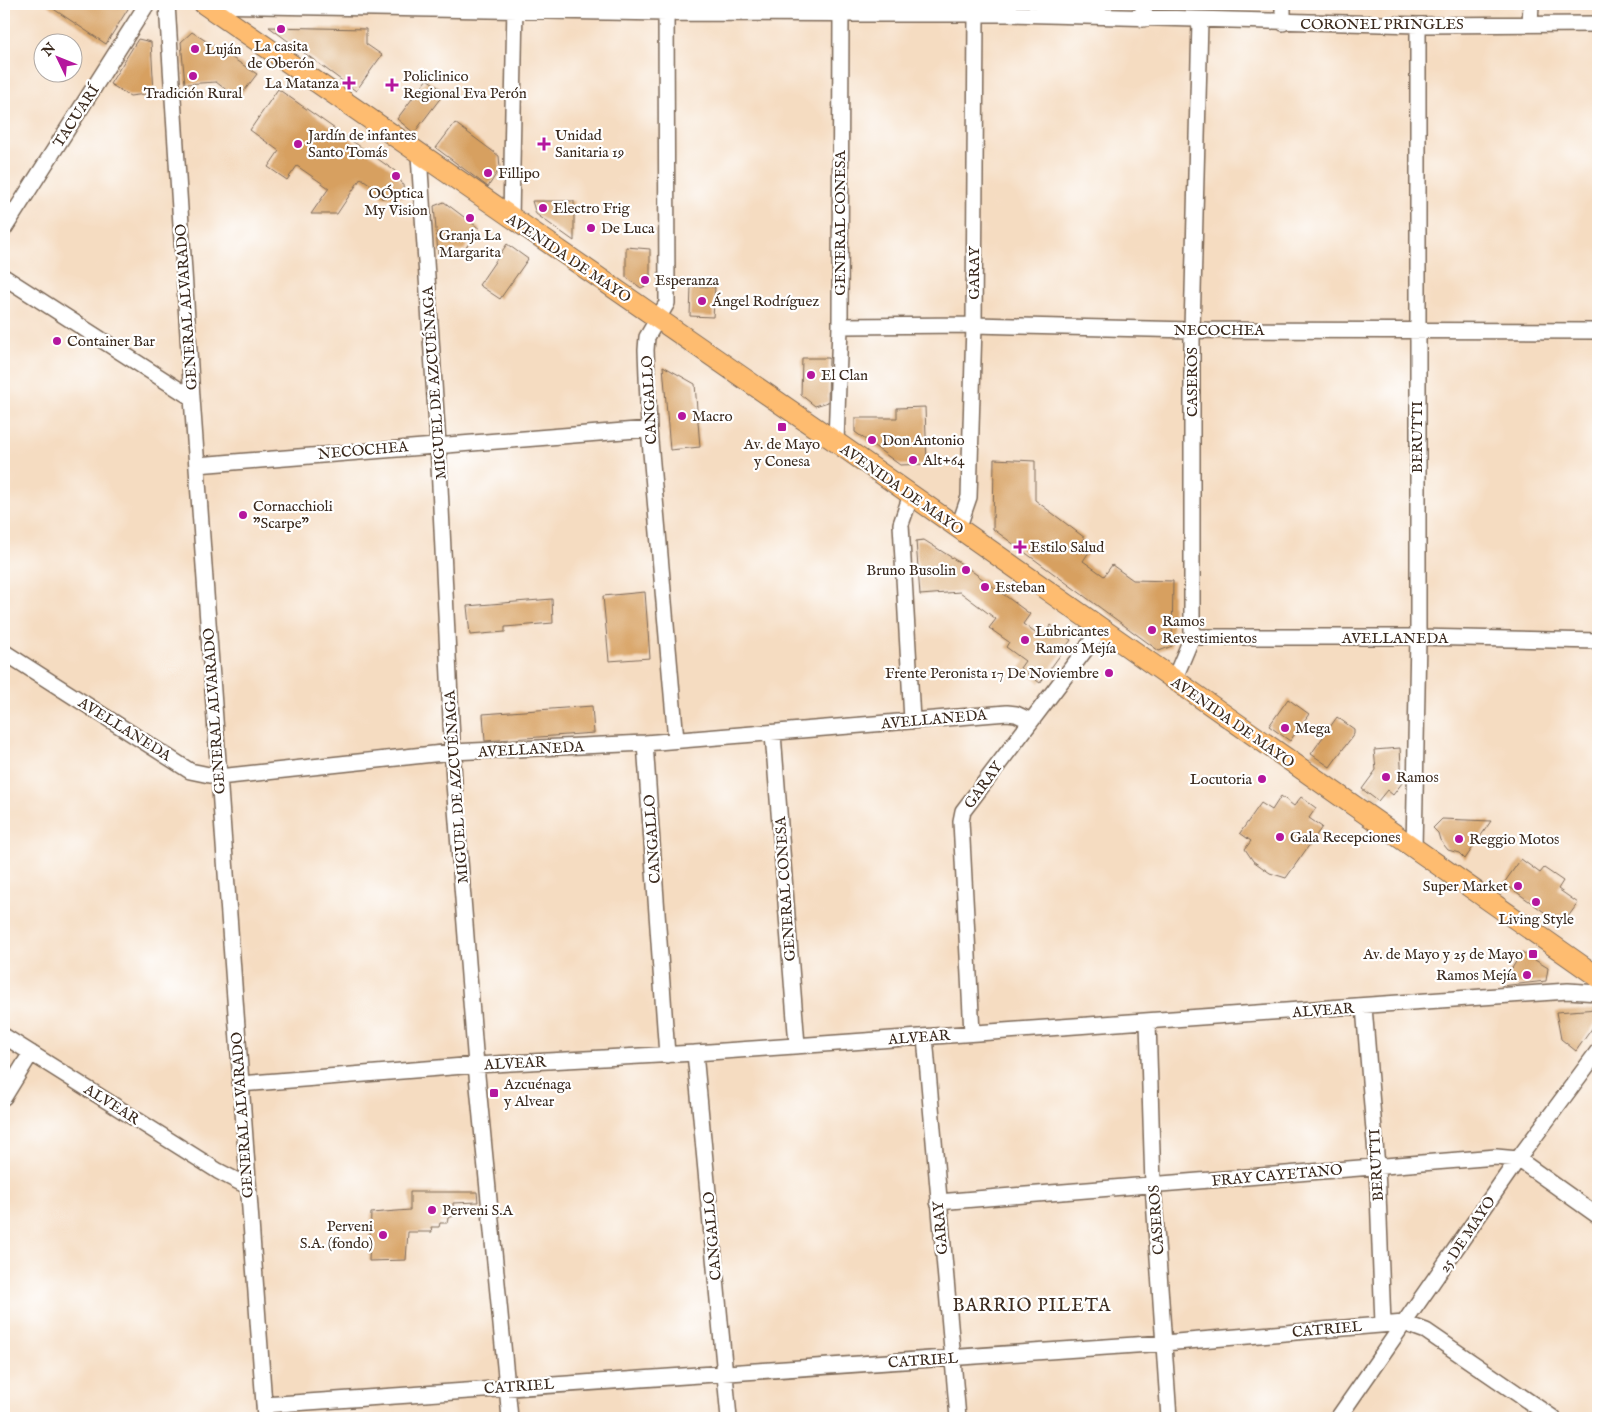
<svg xmlns="http://www.w3.org/2000/svg" width="1602" height="1422" font-family="'IM FELL English',serif">
	<rect width="100%" height="100%" fill="#fff"/>
	<filter id="ink" filterUnits="userSpaceOnUse"><feTurbulence type="fractalNoise" baseFrequency=".02" numOctaves="2"/><feDisplacementMap in="SourceGraphic" scale="10" xChannelSelector="R" yChannelSelector="G"/><feConvolveMatrix kernelMatrix="1 2 1 2 8 2 1 2 1" color-interpolation-filters="sRGB"/></filter>
	<filter id="wash" filterUnits="userSpaceOnUse"><feTurbulence type="fractalNoise" baseFrequency=".0096" numOctaves="4" result="noise"/><feDisplacementMap in="SourceGraphic" scale="20" xChannelSelector="R" yChannelSelector="G"/><feGaussianBlur stdDeviation="1.12" result="paint"/><feColorMatrix in="noise" values="0 0 0 0 0 0 0 0 0 0 0 0 0 0 0 0 0 1.4 0 .05"/><feComposite in="paint" operator="in"/></filter>
	<g filter="url(#wash)">
		<rect width="100%" height="100%" fill="#f5dcc1"/>
		<g id="blocks">
			<!-- building -->
			<path fill="#d7a060" d="M 46,4 L 131,4 L 106,44 Z
				M 269,27 L 366,29 L 366,44 L 382,55 L 356,91 Z
				M 192,32 L 257,74 L 238,99 L 216,82 L 185,84 L 181,42 Z
				M 138,39 L 151,42 L 154,93 L 130,96 L 110,84 Z
				M 427,79 L 445,92 L 414,133 L 397,119 Z
				M 278,89 L 395,171 L 403,185 L 404,197 L 381,198 L 381,192 L 361,178 L 337,214 L 311,214 L 329,188 L 297,166 L 287,180 L 268,167 L 279,151 L 250,130 Z
				M 455,123 L 499,156 L 500,168 L 488,187 L 436,148 Z
				M 532,201 L 574,201 L 574,241 L 536,214 Z
				M 444,202 L 480,229 L 464,250 L 438,253 L 434,206 Z
				M 507,244 L 528,259 L 500,299 L 479,285 Z
				M 626,247 L 650,249 L 650,284 L 641,288 L 626,277 Z
				M 691,286 L 715,287 L 713,317 L 690,316 Z
				M 802,358 L 829,358 L 828,402 L 815,406 L 801,395 Z
				M 663,366 L 695,384 L 700,447 L 670,450 Z
				M 925,407 L 927,464 L 900,465 L 855,432 L 855,418 L 897,418 L 897,408 Z
				M 994,459 L 1035,461 L 1035,500 L 1085,538 L 1082,543 L 1091,549 L 1083,561 L 1104,576 L 1112,565 L 1133,580 L 1173,581 L 1172,646 L 1159,651 L 993,529 Z
				M 924,540 L 965,566 L 1030,614 L 1023,624 L 1042,638 L 1051,625 L 1071,640 L 1040,683 L 1020,668 L 1025,661 L 1006,647 L 1009,642 L 989,628 L 996,619 L 960,592 L 920,595 L 916,541 Z
				M 645,592 L 650,658 L 609,661 L 603,596 Z
				M 552,599 L 553,623 L 505,627 L 505,632 L 470,635 L 467,606 Z
				M 1288,699 L 1309,714 L 1290,741 L 1269,726 Z
				M 592,706 L 594,733 L 485,741 L 483,714 Z
				M 1337,717 L 1354,729 L 1354,734 L 1330,767 L 1311,754 Z
				M 1400,748 L 1402,783 L 1393,795 L 1387,790 L 1378,801 L 1362,789 L 1376,770 L 1374,750 Z
				M 1281,796 L 1294,806 L 1301,797 L 1316,808 L 1309,818 L 1322,827 L 1286,878 L 1270,873 L 1253,861 L 1245,849 L 1251,841 L 1240,833 L 1261,803 L 1272,810 Z
				M 1442,819 L 1491,821 L 1465,859 L 1459,853 L 1448,850 L 1440,840 L 1438,833 L 1433,828 Z
				M 1521,859 L 1540,873 L 1544,868 L 1563,881 L 1558,889 L 1578,903 L 1562,925 L 1504,883 Z
				M 1522,952 L 1548,968 L 1546,981 L 1501,986 Z
				M 1598,1009 L 1598,1020 L 1576,1051 L 1561,1039 L 1556,1012 Z
				M 410,1192 L 477,1192 L 478,1202 L 453,1203 L 454,1216 L 448,1218 L 447,1223 L 440,1223 L 439,1227 L 431,1227 L 432,1232 L 408,1232 L 406,1260 L 369,1261 L 371,1213 L 410,1210 Z"/>
		</g>
	</g>
	<g filter="url(#ink)">
		<use href="#blocks" fill-opacity="0" stroke="#7c6857" stroke-width="1"/>
		<g fill="none" stroke-linecap="round" stroke-linejoin="round">
			<defs>
				<path id="minor" d="M 167,4 L 192,398 L 265,1418
					M 666,4 L 667,303 L 647,337 L 646,350 L 649,429 L 676,740
					M 207,5 L 666,13 L 1009,14 L 1418,25 L 1598,24
					M 1143,19 L 1143,4
					M 1283,23 L 1283,4
					M 1530,24 L 1531,4
					M 419,155 L 438,444 L 454,783 L 476,1065 L 510,1418
					M 511,219 L 515,4
					M 4,229 L 147,4
					M 4,277 L 192,398
					M 840,326 L 974,325 L 1192,330 L 1598,331
					M 836,442 L 840,326 L 841,4
					M 197,465 L 649,429
					M 911,495 L 901,524 L 912,720
					M 958,529 L 969,497 L 974,325 L 976,14
					M 1192,637 L 1418,637 L 1598,641
					M 4,652 L 190,771 L 219,777 L 452,752 L 645,743 L 1007,713 L 1016,714 L 1031,721
					M 1174,680 L 1192,637 L 1192,330 L 1200,21
					M 773,734 L 797,1045
					M 645,743 L 667,1055
					M 1414,849 L 1418,637 L 1418,25
					M 1364,1007 L 1377,1167 L 1383,1324
					M 1148,1022 L 1153,1185 L 1169,1418
					M 972,1033 L 961,821 L 963,811 L 1101,629
					M 4,1036 L 218,1171 L 247,1186
					M 925,1037 L 958,1418
					M 695,1053 L 729,1418
					M 240,1084 L 476,1065 L 695,1053 L 1568,991 L 1598,993
					M 4,1097 L 31,1053
					M 938,1202 L 1496,1157 L 1518,1159 L 1598,1216
					M 264,1405 L 1164,1343 L 1404,1323 L 1426,1331 L 1553,1418
					M 1338,1418 L 1518,1159 L 1598,1051"/>
				<path id="major" d="M 204,4 L 836,442 L 1598,977"/>
			</defs>
			<!-- minor casing -->
			<use href="#minor" stroke="#7c6857" stroke-width="18"/>
			<!-- major casing -->
			<use href="#major" stroke="#7c6857" stroke-width="22"/>
			<!-- minor -->
			<use href="#minor" stroke="#fff" stroke-width="15"/>
			<!-- major -->
			<use href="#major" stroke="#febc70" stroke-width="20"/>
		</g>
	</g>
	<!-- markers -->
	<g fill="#b5179e" stroke="#fff" stroke-width="2">
		<circle cx="281" cy="29" r="5"/>
		<circle cx="195" cy="49" r="5"/>
		<circle cx="193" cy="76" r="5"/>
		<path d="M346.5 75.5h5v5h5v5h-5v5h-5v-5h-5v-5h5z"/>
		<path d="M389.5 77.5h5v5h5v5h-5v5h-5v-5h-5v-5h5z"/>
		<circle cx="298" cy="144" r="5"/>
		<path d="M541.5 136.5h5v5h5v5h-5v5h-5v-5h-5v-5h5z"/>
		<circle cx="488" cy="173" r="5"/>
		<circle cx="396" cy="176" r="5"/>
		<circle cx="543" cy="208" r="5"/>
		<circle cx="470" cy="218" r="5"/>
		<circle cx="591" cy="228" r="5"/>
		<circle cx="645" cy="280" r="5"/>
		<circle cx="702" cy="301" r="5"/>
		<circle cx="57" cy="341" r="5"/>
		<circle cx="811" cy="375" r="5"/>
		<circle cx="682" cy="416" r="5"/>
		<rect x="777" y="422" width="10" height="10" rx="2.5"/>
		<circle cx="872" cy="440" r="5"/>
		<circle cx="913" cy="460" r="5"/>
		<circle cx="243" cy="515" r="5"/>
		<path d="M1017.5 539.5h5v5h5v5h-5v5h-5v-5h-5v-5h5z"/>
		<circle cx="966" cy="570" r="5"/>
		<circle cx="985" cy="587" r="5"/>
		<circle cx="1152" cy="630" r="5"/>
		<circle cx="1025" cy="640" r="5"/>
		<circle cx="1109" cy="673" r="5"/>
		<circle cx="1285" cy="728" r="5"/>
		<circle cx="1386" cy="777" r="5"/>
		<circle cx="1262" cy="779" r="5"/>
		<circle cx="1280" cy="837" r="5"/>
		<circle cx="1459" cy="839" r="5"/>
		<circle cx="1518" cy="886" r="5"/>
		<circle cx="1536" cy="902" r="5"/>
		<rect x="1528" y="949" width="10" height="10" rx="2.5"/>
		<circle cx="1527" cy="975" r="5"/>
		<rect x="489" y="1088" width="10" height="10" rx="2.5"/>
		<circle cx="432" cy="1210" r="5"/>
		<circle cx="383" cy="1235" r="5"/>
	</g>
	<g text-anchor="middle" stroke-width="4.5" stroke-linejoin="round" paint-order="stroke">
		<!-- street labels -->
		<g font-size="15" fill="#3b2a1e" stroke="#fff">
			<text x="1382" y="29">CORONEL PRINGLES</text>
			<text transform="translate(76 116) rotate(-57)" y="5">TACUARÍ</text>
			<text transform="translate(840 223) rotate(-90)" y="5">GENERAL CONESA</text>
			<text transform="translate(569 258) rotate(34)" y="5">AVENIDA DE MAYO</text>
			<text transform="translate(974 273) rotate(-90)" y="5">GARAY</text>
			<text transform="translate(186 307) rotate(-94)" y="5">GENERAL ALVARADO</text>
			<text x="1219" y="335">NECOCHEA</text>
			<text transform="translate(1192 382) rotate(-90)" y="5">CASEROS</text>
			<text transform="translate(434 383) rotate(-94)" y="5">MIGUEL DE AZCUÉNAGA</text>
			<text transform="translate(649 400) rotate(-93)" y="5">CANGALLO</text>
			<text transform="translate(1417 437) rotate(-90)" y="5">BERUTTI</text>
			<text transform="translate(363 450) rotate(-5)" y="5">NECOCHEA</text>
			<text transform="translate(902 489) rotate(35)" y="5">AVENIDA DE MAYO</text>
			<text x="1395" y="643">AVELLANEDA</text>
			<text transform="translate(214 711) rotate(-94)" y="5">GENERAL ALVARADO</text>
			<text transform="translate(934 719) rotate(-5)" y="5">AVELLANEDA</text>
			<text transform="translate(1233 722) rotate(35)" y="5">AVENIDA DE MAYO</text>
			<text transform="translate(125 729) rotate(32)" y="5">AVELLANEDA</text>
			<text transform="translate(531 749) rotate(-3)" y="5">AVELLANEDA</text>
			<text transform="translate(983 785) rotate(-54)" y="5">GARAY</text>
			<text transform="translate(456 787) rotate(-94)" y="5">MIGUEL DE AZCUÉNAGA</text>
			<text transform="translate(652 839) rotate(-94)" y="5">CANGALLO</text>
			<text transform="translate(785 889) rotate(-94)" y="5">GENERAL CONESA</text>
			<text transform="translate(1323 1010) rotate(-4)" y="5">ALVEAR</text>
			<text transform="translate(919 1037) rotate(-4)" y="5">ALVEAR</text>
			<text transform="translate(515 1063) rotate(-3)" y="5">ALVEAR</text>
			<text transform="translate(112 1104) rotate(32)" y="5">ALVEAR</text>
			<text transform="translate(242 1115) rotate(-94)" y="5">GENERAL ALVARADO</text>
			<text transform="translate(1376 1165) rotate(-93)" y="5">BERUTTI</text>
			<text transform="translate(1277 1175) rotate(-5)" y="5">FRAY CAYETANO</text>
			<text transform="translate(1156 1220) rotate(-94)" y="5">CASEROS</text>
			<text transform="translate(940 1228) rotate(-95)" y="5">GARAY</text>
			<text transform="translate(1467 1234) rotate(-56)" y="5">25 DE MAYO</text>
			<text transform="translate(712 1236) rotate(-95)" y="5">CANGALLO</text>
			<text transform="translate(1327 1329) rotate(-5)" y="5">CATRIEL</text>
			<text transform="translate(923 1360) rotate(-4)" y="5">CATRIEL</text>
			<text transform="translate(519 1386) rotate(-4)" y="5">CATRIEL</text>
		</g>
		<!-- poi labels -->
		<g font-size="15" fill="#3b2a1e" stroke="#fff" text-anchor="start">
			<text x="281" y="51" text-anchor="middle">La casita<tspan x="281" dy="17">de Oberón</tspan></text>
			<text x="205" y="54">Luján</text>
			<text x="403" y="81">Policlinico<tspan x="403" dy="17">Regional Eva Perón</tspan></text>
			<text x="339" y="88" text-anchor="end">La Matanza</text>
			<text x="193" y="98" text-anchor="middle">Tradición Rural</text>
			<text x="308" y="140">Jardín de infantes<tspan x="308" dy="17">Santo Tomás</tspan></text>
			<text x="555" y="140">Unidad<tspan x="555" dy="17">Sanitaria 19</tspan></text>
			<text x="498" y="178">Fillipo</text>
			<text x="396" y="198" text-anchor="middle">OÓptica<tspan x="396" dy="17">My Vision</tspan></text>
			<text x="553" y="213">Electro Frig</text>
			<text x="601" y="233">De Luca</text>
			<text x="470" y="240" text-anchor="middle">Granja La<tspan x="470" dy="17">Margarita</tspan></text>
			<text x="655" y="285">Esperanza</text>
			<text x="712" y="306">Ángel Rodríguez</text>
			<text x="67" y="346">Container Bar</text>
			<text x="821" y="380">El Clan</text>
			<text x="692" y="421">Macro</text>
			<text x="882" y="445">Don Antonio</text>
			<text x="782" y="449" text-anchor="middle">Av. de Mayo<tspan x="782" dy="17">y Conesa</tspan></text>
			<text x="923" y="465">Alt+64</text>
			<text x="253" y="511">Cornacchioli<tspan x="253" dy="17">"Scarpe"</tspan></text>
			<text x="1030" y="552">Estilo Salud</text>
			<text x="956" y="575" text-anchor="end">Bruno Busolin</text>
			<text x="995" y="592">Esteban</text>
			<text x="1162" y="626">Ramos<tspan x="1162" dy="17">Revestimientos</tspan></text>
			<text x="1035" y="636">Lubricantes<tspan x="1035" dy="17">Ramos Mejía</tspan></text>
			<text x="1099" y="678" text-anchor="end">Frente Peronista 17 De Noviembre</text>
			<text x="1295" y="733">Mega</text>
			<text x="1396" y="782">Ramos</text>
			<text x="1252" y="784" text-anchor="end">Locutoria</text>
			<text x="1290" y="842">Gala Recepciones</text>
			<text x="1469" y="844">Reggio Motos</text>
			<text x="1508" y="891" text-anchor="end">Super Market</text>
			<text x="1536" y="924" text-anchor="middle">Living Style</text>
			<text x="1523" y="959" text-anchor="end">Av. de Mayo y 25 de Mayo</text>
			<text x="1517" y="980" text-anchor="end">Ramos Mejía</text>
			<text x="504" y="1089">Azcuénaga<tspan x="504" dy="17">y Alvear</tspan></text>
			<text x="442" y="1215">Perveni S.A</text>
			<text x="373" y="1231" text-anchor="end">Perveni<tspan x="373" dy="17">S.A. (fondo)</tspan></text>
		</g>
		<!-- quarter labels -->
		<g font-size="18" letter-spacing="1" fill="#3b2a1e" stroke="#fff">
			<text x="1032" y="1311">BARRIO PILETA</text>
		</g>
	</g>
	<!-- margin -->
	<rect width="1602" height="1422" fill="none" stroke="#fff" stroke-width="20"/>
	<!-- north arrow -->
	<g transform="translate(58 58) rotate(313)"><circle r="24" fill="#ffffff" stroke="#b1aaa5"/>
	<path d="M0-4L9 19L0 12L-9 19Z" fill="#b5179e"/>
	<text y="-8" font-size="14" font-weight="bold" text-anchor="middle" fill="#3b2a1e">N</text>
	</g>
</svg>
